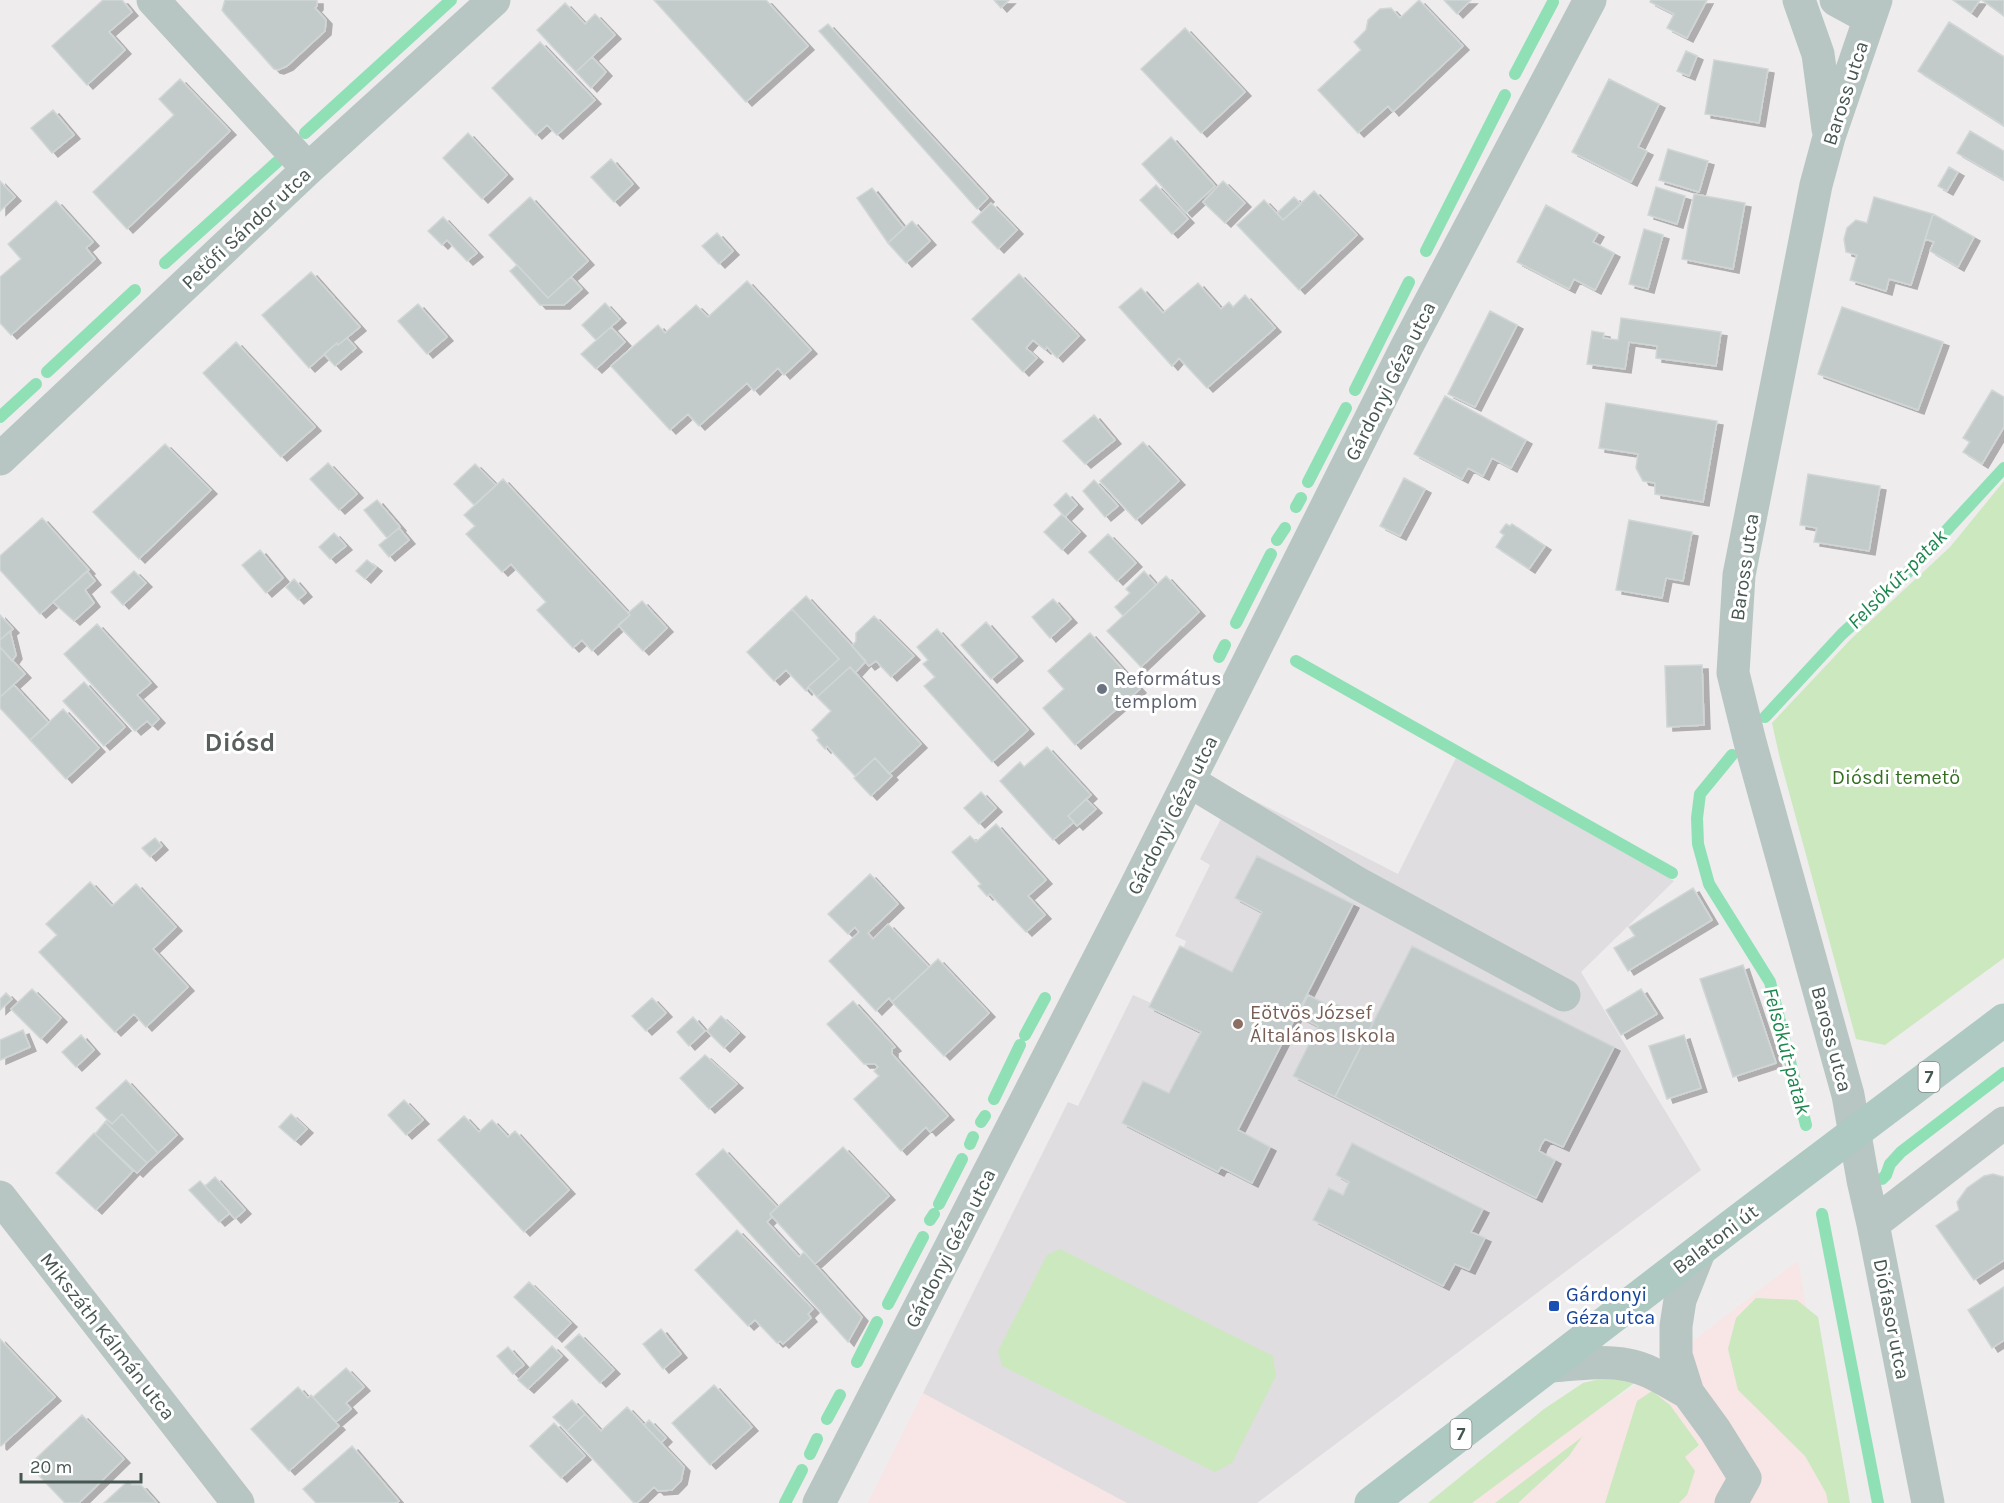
<svg xmlns="http://www.w3.org/2000/svg" width="2004" height="1503" font-family="Karla,sans-serif">
	<defs>
		<filter id="shadow"><feDropShadow dx="6" dy="4" stdDeviation="0" flood-color="#0004"/></filter>
	</defs>
	<rect width="100%" height="100%" fill="#eeeced"/>
	<!-- commercial -->
	<path fill="#f8e5e6" d="M 1798,1261 L 1840,1503 L 1448,1503 L 1655,1374 L 1693,1341 Z
		M 923,1393 L 1127,1503 L 868,1503 Z"/>
	<!-- education -->
	<path fill="#dfdddf" d="M 1456,758 L 1674,881 L 1581,972 L 1701,1170 L 1257,1503 L 1127,1503 L 923,1393 L 1068,1102 L 1078,1106 L 1133,995 L 1151,1003 L 1180,946 L 1184,947 L 1186,941 L 1175,936 L 1210,865 L 1200,859 L 1224,813 L 1226,786 L 1398,874 Z"/>
	<!-- green -->
	<path fill="#cce8be" d="M 2004,481 L 2004,958 L 1885,1045 L 1856,1039 L 1780,759 L 1772,723 L 1851,639 L 1950,547 Z
		M 1060,1249 L 1273,1356 L 1276,1376 L 1232,1463 L 1215,1472 L 1002,1366 L 998,1351 L 1047,1255 Z
		M 1756,1298 L 1797,1300 L 1818,1317 L 1850,1503 L 1828,1503 L 1826,1493 L 1805,1456 L 1738,1390 L 1728,1349 L 1736,1318 Z
		M 1616,1375 L 1637,1381 L 1472,1503 L 1428,1503 L 1544,1409 L 1583,1383 Z
		M 1652,1391 L 1670,1405 L 1699,1445 L 1685,1457 L 1695,1471 L 1687,1495 L 1679,1503 L 1605,1503 L 1637,1401 Z
		M 1582,1437 L 1569,1456 L 1518,1503 L 1495,1503 Z"/>
	<g fill="none" stroke-linecap="round" stroke-linejoin="round">
		<!-- stream -->
		<path stroke="#90e0b6" stroke-width="12" d="M 1515,74 L 1553,2
			M 305,133 L 451,0
			M 1426,251 L 1505,95
			M 165,263 L 277,162
			M 47,372 L 135,290
			M 1355,390 L 1409,282
			M 0,417 L 36,384
			M 1308,482 L 1346,408
			M 1296,507 L 1301,498
			M 1277,540 L 1285,528
			M 1236,623 L 1271,554
			M 1219,657 L 1225,645
			M 1296,661 L 1672,873
			M 1765,717 L 1842,634 L 1898,583 L 2004,468
			M 1732,755 L 1700,794 L 1697,818 L 1698,844 L 1709,884 L 1770,982 L 1806,1125
			M 1025,1035 L 1045,998
			M 994,1099 L 1020,1045
			M 981,1122 L 985,1116
			M 970,1144 L 973,1137
			M 1882,1179 L 1886,1175 L 1890,1164 L 1901,1152 L 2004,1073
			M 939,1204 L 962,1159
			M 1822,1214 L 1878,1503
			M 930,1220 L 934,1214
			M 888,1304 L 923,1237
			M 857,1362 L 877,1322
			M 827,1419 L 840,1395
			M 810,1454 L 817,1439
			M 785,1503 L 802,1470"/>
	</g>
	<!-- building -->
	<path fill="#c3cbca" stroke="#d0d6d6" stroke-width="1.5" filter="url(#shadow)" d="M 103,0 L 122,0 L 132,12 L 109,32 L 125,50 L 87,85 L 52,46 Z
		M 225,0 L 317,0 L 317,6 L 315,8 L 326,20 L 325,31 L 287,66 L 278,70 L 274,69 L 225,14 L 222,10 Z
		M 654,0 L 766,0 L 808,46 L 746,102 Z
		M 994,0 L 1009,0 L 1001,8 Z
		M 1419,0 L 1463,46 L 1393,112 L 1388,106 L 1358,133 L 1318,90 L 1361,50 L 1354,42 L 1366,30 L 1368,20 L 1380,9 L 1391,8 L 1400,18 Z
		M 1444,0 L 1471,0 L 1457,14 Z
		M 1651,0 L 1707,0 L 1687,38 L 1667,28 L 1674,14 L 1650,2 Z
		M 1953,0 L 1980,0 L 1971,13 Z
		M 1982,0 L 2004,0 L 2004,16 Z
		M 565,3 L 585,24 L 595,14 L 615,35 L 576,72 L 537,30 Z
		M 1949,22 L 2004,57 L 2004,126 L 1918,71 Z
		M 828,24 L 988,198 L 977,209 L 819,31 Z
		M 1185,28 L 1245,92 L 1201,133 L 1141,69 Z
		M 540,42 L 595,100 L 557,135 L 547,125 L 536,135 L 492,88 Z
		M 1686,51 L 1697,56 L 1689,76 L 1677,71 Z
		M 592,57 L 606,72 L 591,88 L 576,72 Z
		M 1714,60 L 1768,69 L 1759,123 L 1705,114 Z
		M 180,79 L 230,131 L 127,229 L 93,192 L 174,115 L 159,99 Z
		M 1609,79 L 1659,104 L 1638,147 L 1647,151 L 1631,182 L 1572,152 Z
		M 53,110 L 74,135 L 52,153 L 31,128 Z
		M 1970,131 L 2004,151 L 2004,180 L 1957,153 Z
		M 468,133 L 507,175 L 482,199 L 443,158 Z
		M 1171,137 L 1215,186 L 1186,213 L 1142,164 Z
		M 1668,149 L 1708,161 L 1699,192 L 1659,180 Z
		M 611,159 L 633,184 L 614,202 L 591,177 Z
		M 1949,167 L 1958,172 L 1947,191 L 1938,186 Z
		M 0,181 L 15,197 L 0,211 Z
		M 1223,181 L 1245,203 L 1225,223 L 1203,202 Z
		M 1156,185 L 1188,219 L 1172,234 L 1140,200 Z
		M 1656,187 L 1685,196 L 1677,224 L 1648,215 Z
		M 872,188 L 904,228 L 888,243 L 857,198 Z
		M 1314,191 L 1357,235 L 1299,290 L 1237,225 L 1264,200 L 1283,220 Z
		M 1694,194 L 1745,203 L 1733,269 L 1682,259 Z
		M 530,197 L 588,261 L 548,298 L 489,235 Z
		M 1294,197 L 1301,204 L 1283,220 L 1277,213 Z
		M 1874,197 L 1933,214 L 1911,285 L 1889,279 L 1886,291 L 1850,280 L 1857,255 L 1846,252 L 1844,239 L 1847,228 L 1856,220 L 1867,223 Z
		M 56,201 L 93,242 L 86,248 L 95,259 L 11,335 L 0,323 L 0,277 L 21,259 L 8,244 Z
		M 991,203 L 1017,230 L 998,249 L 972,222 Z
		M 1546,205 L 1598,233 L 1593,242 L 1614,253 L 1595,290 L 1574,279 L 1569,289 L 1517,262 Z
		M 1933,214 L 1974,237 L 1958,267 L 1930,251 L 1934,242 L 1925,239 Z
		M 443,217 L 477,253 L 467,261 L 447,240 L 442,245 L 428,231 Z
		M 912,221 L 930,241 L 906,263 L 888,243 Z
		M 1644,229 L 1663,235 L 1648,289 L 1629,284 Z
		M 717,233 L 733,251 L 719,264 L 702,246 Z
		M 517,265 L 548,298 L 571,277 L 582,289 L 564,305 L 540,305 L 510,271 Z
		M 311,272 L 360,327 L 338,345 L 337,343 L 309,368 L 262,315 Z
		M 1019,274 L 1079,336 L 1057,358 L 1047,347 L 1045,350 L 1033,340 L 1026,348 L 1037,358 L 1023,372 L 972,319 Z
		M 747,281 L 811,350 L 784,375 L 778,368 L 754,391 L 747,383 L 699,426 L 688,414 L 670,430 L 611,366 L 658,325 L 665,333 L 696,305 L 708,317 Z
		M 1198,283 L 1221,309 L 1229,302 L 1233,307 L 1245,295 L 1275,328 L 1207,388 L 1179,358 L 1172,366 L 1119,307 L 1141,288 L 1163,313 Z
		M 605,303 L 620,319 L 596,340 L 582,325 Z
		M 418,304 L 447,337 L 427,354 L 398,321 Z
		M 1842,307 L 1943,342 L 1918,410 L 1818,374 Z
		M 1490,311 L 1517,325 L 1475,407 L 1448,394 Z
		M 1621,318 L 1721,332 L 1716,366 L 1656,358 L 1657,346 L 1629,342 L 1625,369 L 1587,364 L 1592,331 L 1604,333 L 1603,338 L 1618,340 Z
		M 611,327 L 625,342 L 596,369 L 581,354 Z
		M 347,338 L 356,348 L 335,366 L 324,354 L 337,343 L 338,345 Z
		M 236,342 L 315,427 L 281,457 L 203,373 Z
		M 1992,390 L 2004,397 L 2004,427 L 1982,464 L 1963,452 L 1970,442 L 1963,438 Z
		M 1445,396 L 1526,440 L 1511,468 L 1492,458 L 1483,476 L 1468,468 L 1462,479 L 1414,454 Z
		M 1606,403 L 1717,421 L 1703,502 L 1655,494 L 1655,483 L 1643,481 L 1636,468 L 1638,454 L 1599,448 Z
		M 1094,415 L 1115,440 L 1085,464 L 1063,441 Z
		M 1143,442 L 1179,481 L 1136,520 L 1100,481 Z
		M 165,444 L 211,490 L 139,559 L 93,512 Z
		M 328,463 L 357,494 L 339,510 L 310,479 Z
		M 475,464 L 496,485 L 474,505 L 454,484 Z
		M 1808,474 L 1880,486 L 1869,551 L 1814,542 L 1817,528 L 1800,525 Z
		M 1404,478 L 1425,489 L 1400,536 L 1380,526 Z
		M 503,479 L 630,615 L 592,651 L 582,640 L 573,648 L 537,610 L 546,602 L 511,564 L 502,572 L 466,534 L 475,526 L 464,515 Z
		M 1094,480 L 1118,506 L 1105,517 L 1083,491 Z
		M 1066,493 L 1077,505 L 1065,517 L 1054,505 Z
		M 377,500 L 400,527 L 387,538 L 364,510 Z
		M 1062,514 L 1080,532 L 1062,550 L 1044,532 Z
		M 42,518 L 89,570 L 40,614 L 0,570 L 0,556 Z
		M 1629,520 L 1692,532 L 1683,581 L 1666,578 L 1662,598 L 1616,590 Z
		M 1506,524 L 1510,526 L 1512,524 L 1545,546 L 1529,569 L 1496,547 L 1504,535 L 1500,532 Z
		M 399,528 L 409,540 L 389,557 L 379,545 Z
		M 334,533 L 346,546 L 330,559 L 319,547 Z
		M 1108,534 L 1136,563 L 1117,581 L 1089,552 Z
		M 260,550 L 283,578 L 266,593 L 242,565 Z
		M 367,560 L 376,567 L 365,579 L 356,571 Z
		M 87,571 L 95,581 L 85,590 L 94,603 L 74,621 L 53,602 Z
		M 134,571 L 146,583 L 123,605 L 111,592 Z
		M 1144,571 L 1156,585 L 1123,616 L 1115,607 L 1130,593 L 1126,589 Z
		M 1166,576 L 1199,612 L 1141,667 L 1107,631 Z
		M 294,579 L 306,593 L 298,600 L 286,587 Z
		M 806,596 L 866,661 L 855,673 L 850,667 L 817,697 L 808,687 L 839,659 L 792,609 Z
		M 1053,599 L 1071,619 L 1050,638 L 1032,617 Z
		M 642,601 L 667,628 L 643,651 L 618,625 L 630,615 L 628,613 Z
		M 792,609 L 839,659 L 808,687 L 806,691 L 786,670 L 774,681 L 747,652 Z
		M 0,615 L 13,629 L 0,640 Z
		M 874,616 L 914,656 L 891,677 L 876,661 L 869,666 L 852,646 L 856,641 L 856,633 Z
		M 986,622 L 1017,657 L 991,679 L 961,645 Z
		M 97,624 L 151,683 L 137,695 L 159,719 L 152,726 L 147,721 L 135,731 L 64,654 Z
		M 937,629 L 1028,730 L 992,762 L 924,686 L 935,677 L 923,664 L 928,660 L 917,647 Z
		M 10,631 L 16,655 L 12,661 L 0,647 L 0,640 Z
		M 1090,633 L 1140,689 L 1075,745 L 1043,708 L 1064,689 L 1048,671 Z
		M 0,647 L 25,674 L 0,697 Z
		M 1702,665 L 1704,725 L 1667,727 L 1665,666 Z
		M 850,667 L 921,744 L 889,774 L 875,758 L 855,776 L 827,746 L 825,749 L 817,740 L 819,738 L 812,730 L 831,711 L 817,697 Z
		M 84,682 L 125,727 L 104,746 L 63,701 Z
		M 14,685 L 49,723 L 30,740 L 0,708 L 0,697 Z
		M 63,709 L 99,748 L 66,779 L 30,740 Z
		M 1047,747 L 1091,795 L 1068,816 L 1074,822 L 1053,840 L 1000,781 L 1020,762 L 1024,767 Z
		M 875,758 L 892,776 L 871,796 L 854,778 Z
		M 981,792 L 996,808 L 979,824 L 964,808 Z
		M 1086,799 L 1096,809 L 1077,826 L 1068,816 Z
		M 996,824 L 1046,880 L 1028,896 L 1045,915 L 1026,932 L 990,894 L 987,896 L 978,886 L 981,884 L 952,852 L 970,836 L 976,842 Z
		M 155,838 L 162,846 L 150,857 L 142,848 Z
		M 1257,856 L 1353,904 L 1238,1130 L 1270,1147 L 1252,1183 L 1221,1167 L 1218,1172 L 1122,1123 L 1143,1081 L 1169,1093 L 1201,1032 L 1149,1007 L 1180,946 L 1232,972 L 1262,912 L 1235,898 Z
		M 870,874 L 898,904 L 868,933 L 873,939 L 888,924 L 929,967 L 892,1002 L 889,998 L 876,1011 L 829,961 L 859,932 L 855,927 L 848,934 L 828,914 Z
		M 90,882 L 112,906 L 136,884 L 176,927 L 153,949 L 188,987 L 146,1027 L 134,1014 L 115,1032 L 39,952 L 57,935 L 46,924 Z
		M 1693,888 L 1712,920 L 1628,971 L 1614,948 L 1635,936 L 1629,927 Z
		M 1412,946 L 1614,1047 L 1563,1147 L 1545,1139 L 1541,1145 L 1539,1151 L 1555,1160 L 1536,1198 L 1335,1097 Z
		M 938,959 L 989,1013 L 944,1056 L 892,1002 Z
		M 1743,965 L 1776,1063 L 1733,1077 L 1700,979 Z
		M 32,989 L 61,1018 L 41,1039 L 11,1009 Z
		M 1641,989 L 1657,1014 L 1621,1035 L 1606,1010 Z
		M 6,993 L 12,999 L 0,1010 L 0,999 Z
		M 1308,995 L 1328,1005 L 1330,1001 L 1373,1023 L 1335,1097 L 1293,1076 L 1318,1026 L 1298,1016 Z
		M 652,998 L 666,1013 L 646,1031 L 632,1016 Z
		M 853,1001 L 895,1047 L 892,1049 L 892,1054 L 948,1116 L 930,1132 L 926,1127 L 901,1151 L 854,1099 L 879,1076 L 874,1071 L 878,1067 L 875,1064 L 864,1064 L 827,1024 Z
		M 721,1016 L 739,1033 L 724,1048 L 707,1031 Z
		M 693,1017 L 705,1031 L 689,1046 L 677,1032 Z
		M 23,1030 L 30,1047 L 0,1060 L 0,1040 Z
		M 81,1035 L 94,1050 L 76,1067 L 62,1052 Z
		M 1684,1035 L 1701,1088 L 1667,1099 L 1649,1046 Z
		M 705,1055 L 737,1084 L 709,1109 L 680,1078 Z
		M 126,1080 L 177,1135 L 158,1153 L 122,1114 L 112,1124 L 96,1108 Z
		M 404,1100 L 423,1120 L 406,1135 L 388,1115 Z
		M 122,1114 L 158,1153 L 147,1163 L 105,1122 L 107,1120 L 112,1124 Z
		M 291,1114 L 307,1129 L 295,1141 L 279,1127 Z
		M 464,1116 L 479,1132 L 492,1120 L 508,1137 L 515,1131 L 569,1190 L 524,1232 L 438,1140 Z
		M 105,1122 L 147,1163 L 137,1173 L 95,1134 Z
		M 94,1133 L 133,1171 L 96,1210 L 56,1173 Z
		M 1352,1143 L 1483,1209 L 1471,1232 L 1485,1238 L 1469,1270 L 1455,1264 L 1443,1286 L 1313,1220 L 1329,1188 L 1343,1195 L 1349,1182 L 1336,1175 Z
		M 843,1147 L 889,1196 L 815,1264 L 770,1214 Z
		M 723,1149 L 777,1207 L 770,1214 L 772,1217 L 767,1222 L 799,1257 L 804,1252 L 862,1317 L 848,1342 L 696,1174 Z
		M 1993,1174 L 2004,1177 L 2004,1260 L 1974,1280 L 1936,1226 L 1959,1210 L 1957,1202 L 1967,1188 L 1984,1176 Z
		M 215,1177 L 245,1210 L 235,1219 L 205,1186 Z
		M 200,1181 L 230,1213 L 219,1222 L 189,1190 Z
		M 737,1230 L 813,1309 L 808,1314 L 811,1318 L 783,1344 L 780,1341 L 777,1343 L 755,1320 L 748,1326 L 695,1270 Z
		M 529,1282 L 571,1323 L 556,1338 L 514,1297 Z
		M 2004,1287 L 2004,1340 L 1992,1348 L 1968,1310 Z
		M 661,1329 L 681,1354 L 663,1369 L 643,1344 Z
		M 579,1334 L 614,1370 L 600,1383 L 565,1347 Z
		M 0,1339 L 55,1397 L 1,1446 L 0,1445 Z
		M 552,1346 L 562,1356 L 528,1389 L 518,1380 Z
		M 508,1347 L 524,1365 L 513,1374 L 497,1356 Z
		M 346,1368 L 364,1387 L 346,1403 L 351,1409 L 336,1422 L 313,1397 Z
		M 714,1385 L 752,1427 L 710,1465 L 672,1423 Z
		M 298,1387 L 308,1398 L 311,1395 L 339,1426 L 289,1471 L 251,1429 Z
		M 572,1400 L 585,1414 L 567,1431 L 553,1417 Z
		M 627,1407 L 684,1467 L 681,1481 L 672,1490 L 658,1491 L 654,1487 L 637,1503 L 634,1503 L 567,1431 L 585,1414 L 601,1431 Z
		M 82,1415 L 124,1459 L 79,1503 L 65,1503 L 29,1465 Z
		M 649,1420 L 666,1438 L 661,1443 L 644,1425 Z
		M 554,1423 L 585,1456 L 561,1478 L 530,1446 Z
		M 352,1446 L 399,1501 L 396,1503 L 316,1503 L 303,1489 Z
		M 128,1481 L 132,1485 L 141,1485 L 157,1503 L 104,1503 Z"/>
	<g fill="none" stroke-linecap="round" stroke-linejoin="round">
		<!-- minor -->
		<path stroke="#b8c6c3" stroke-width="33" d="M 153,0 L 308,169
			M 1799,0 L 1818,54 L 1828,129
			M 1836,0 L 1869,18
			M 1876,0 L 1829,137 L 1816,185 L 1739,575 L 1733,673 L 1750,742 L 1848,1095 L 1863,1180 L 1873,1224 L 1928,1503
			M 0,459 L 308,169 L 494,0
			M 1189,781 L 1359,884 L 1564,995
			M 0,1197 L 238,1503
			M 1873,1224 L 2004,1123
			M 1699,1252 L 1680,1300 L 1676,1326 L 1676,1355 L 1688,1393 L 1715,1430 L 1745,1478 L 1731,1503
			M 1552,1366 C 1577,1364 1603,1360 1628,1365 C 1650,1369 1669,1383 1688,1393
			M 819,1503 L 1134,890 L 1407,346 L 1590,0"/>
		<!-- major -->
		<path stroke="#aec8c2" stroke-width="33" d="M 1371,1503 L 1731,1226 L 2004,1020"/>
	</g>
	<!-- markers -->
	<circle fill="#6b7280" stroke="#fff" stroke-width="2" cx="1102" cy="689" r="6"/>
	<circle fill="#8d6e63" stroke="#fff" stroke-width="2" cx="1238" cy="1024" r="6"/>
	<rect fill="#1a4fb4" stroke="#fff" stroke-width="2" x="1548" y="1300" width="12" height="12" rx="3"/>
	<g text-anchor="middle" stroke-width="6" stroke-linejoin="round" paint-order="stroke">
		<!-- shield labels -->
		<g fill="#fff" stroke="#7e8986" stroke-width="1.5">
			<rect x="1918.5" y="1062" width="21" height="30" rx="4.5"/>
			<rect x="1450.5" y="1419" width="21" height="30" rx="4.5"/>
		</g>
		<g font-size="18" font-weight="bold" fill="#465652">
			<text x="1929" y="1083">7</text>
			<text x="1461" y="1440">7</text>
		</g>
		<!-- street labels -->
		<g font-size="20" fill="#465652" stroke="#fff">
			<text transform="translate(1845 93) rotate(-72)" y="7">Baross utca</text>
			<text transform="translate(246 228) rotate(-43)" y="7">Petőfi Sándor utca</text>
			<text transform="translate(1390 381) rotate(-63)" y="7">Gárdonyi Géza utca</text>
			<text transform="translate(1744 567) rotate(-82)" y="7">Baross utca</text>
			<text transform="translate(1172 815) rotate(-63)" y="7">Gárdonyi Géza utca</text>
			<text transform="translate(1832 1039) rotate(75)" y="7">Baross utca</text>
			<text transform="translate(1715 1239) rotate(-37)" y="7">Balatoni út</text>
			<text transform="translate(950 1248) rotate(-63)" y="7">Gárdonyi Géza utca</text>
			<text transform="translate(1892 1319) rotate(79)" y="7">Diófasor utca</text>
			<text transform="translate(108 1336) rotate(52)" y="7">Mikszáth Kálmán utca</text>
		</g>
		<!-- worship labels -->
		<g font-size="20" fill="#5b616d" stroke="#fff" text-anchor="start">
			<text x="1114" y="685">Református<tspan x="1114" dy="23">templom</tspan></text>
		</g>
		<!-- park labels -->
		<g font-size="20" fill="#336e21" stroke="#fff">
			<text x="1896" y="784">Diósdi temető</text>
		</g>
		<!-- education labels -->
		<g font-size="20" fill="#785e54" stroke="#fff" text-anchor="start">
			<text x="1250" y="1019">Eötvös József<tspan x="1250" dy="23">Általános Iskola</tspan></text>
		</g>
		<!-- transit labels -->
		<g font-size="20" fill="#164399" stroke="#fff" text-anchor="start">
			<text x="1566" y="1301">Gárdonyi<tspan x="1566" dy="23">Géza utca</tspan></text>
		</g>
		<!-- water labels -->
		<g font-size="21" font-style="italic" fill="#1c864e" stroke="#fff">
			<text transform="translate(1897 579) rotate(-45)" y="7">Felsőkút-patak</text>
			<text transform="translate(1787 1051) rotate(75)" y="7">Felsőkút-patak</text>
		</g>
		<!-- district labels -->
		<g font-size="26" font-weight="bold" fill="#595f5e" stroke="#fff">
			<text x="240" y="751">Diósd</text>
		</g>
	</g>
	<!-- scale -->
	<path d="M21 1473v9h120v-9" fill="none" stroke="#465652" stroke-width="3"/>
	<text x="30" y="1473" font-size="18" fill="#465652" stroke="#ffffff" stroke-width="4.5" paint-order="stroke">20 m</text>
</svg>
